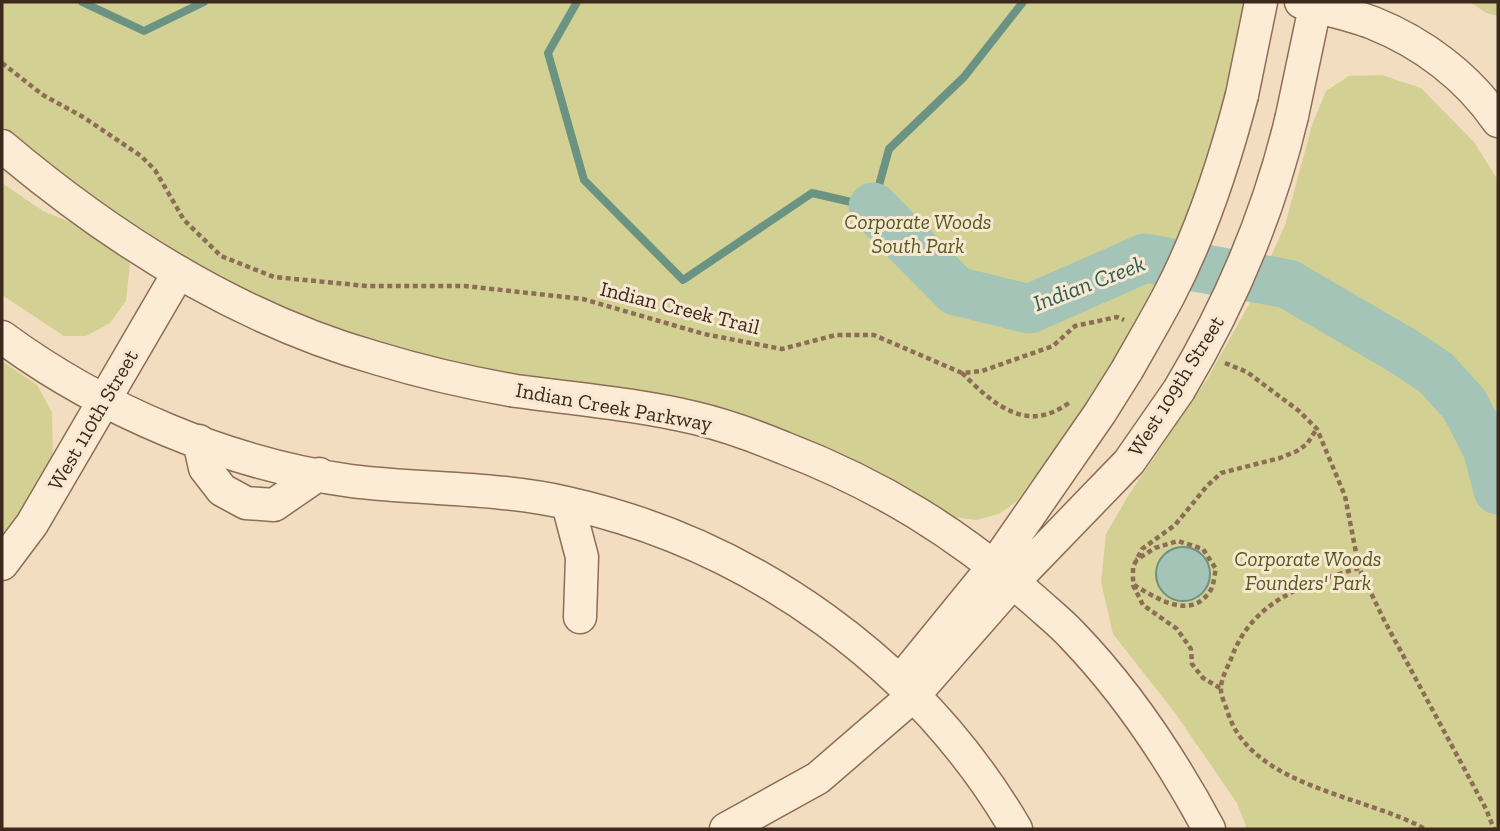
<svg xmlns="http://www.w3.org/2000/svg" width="1500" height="831" font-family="'Zilla Slab',serif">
	<rect width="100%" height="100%" fill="#f2ddc1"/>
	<!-- green -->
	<path fill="#d2d193" d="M 2,2 L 1247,2 C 1229,98 1194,214 1150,301 C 1113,372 1063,436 1017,501 L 999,514 L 976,520 L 954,517 L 886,476 L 823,446 L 729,413 L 483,370 L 378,343 L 285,308 L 189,261 L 106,209 L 2,126 Z
		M 1470,2 L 1498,2 L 1498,16 L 1486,13 Z
		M 1382,75 L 1421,88 L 1474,142 L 1498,180 L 1498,829 L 1247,829 L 1237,803 L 1175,713 L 1113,634 L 1101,582 L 1106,534 L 1128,496 L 1209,376 L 1252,299 L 1285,225 L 1312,125 L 1326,91 L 1349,76 Z
		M 2,183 L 43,211 L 87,229 L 113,243 L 130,264 L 126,301 L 110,323 L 86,336 L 64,336 L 2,295 Z
		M 2,361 L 37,385 L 52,412 L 53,463 L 38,493 L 2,534 Z"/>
	<!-- water -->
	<path fill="#a4c4b7" stroke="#6a9384" stroke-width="2" d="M1156 574a27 27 0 1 1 54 0a27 27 0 1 1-54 0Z"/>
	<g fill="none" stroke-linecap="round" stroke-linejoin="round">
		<!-- stream -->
		<path stroke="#6a9384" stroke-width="8" d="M 82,2 L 144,31 L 204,2
			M 577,2 L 548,53 L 584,180 L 683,280 L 812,193 L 873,207 L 889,149 L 964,77 L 1023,2"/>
		<!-- river -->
		<path stroke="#a4c4b7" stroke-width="49" d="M 873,207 L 956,291 L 1029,309 L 1145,258 L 1288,284 L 1403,351 L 1436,373 L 1464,404 L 1487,448 L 1498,490"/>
		<defs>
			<path id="minor" d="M 1301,2 C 1324,9 1350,14 1373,23 C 1423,43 1468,77 1498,121
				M 1242,95 L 1261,2
				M 1292,116 L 1316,2
				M 2,146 C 112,239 236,318 376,358 C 422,372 469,383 516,391 C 576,399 636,404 695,418 C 725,425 755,436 784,448 C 880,485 958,533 1035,601 C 1047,612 1061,623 1072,635 C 1127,692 1172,760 1209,829
				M 2,337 C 101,410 228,464 351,481 C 424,490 496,487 567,503 C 754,545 920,665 1016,829
				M 199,441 L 205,468 L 222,490 L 246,503 L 274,505 L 319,474
				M 568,504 L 582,557 L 580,617
				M 2,564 L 32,524 L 179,272
				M 910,669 L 994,566 L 1100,413 L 1127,370
				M 726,829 L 818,778 L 914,695 L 1013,582 L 1129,462 L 1179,390"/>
		</defs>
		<!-- minor casing -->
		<use href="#minor" stroke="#8e6d56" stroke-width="35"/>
		<!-- path -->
		<path stroke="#8e6d56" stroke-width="4.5" stroke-dasharray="5 3.5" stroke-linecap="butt" d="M 2,63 L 43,95 L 83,117 L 141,156 L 155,170 L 184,220 L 221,256 L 274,277 L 367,286 L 465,286 L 583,299 L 704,334 L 782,349 L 836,335 L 874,335 L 962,373 L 982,371 L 1053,346 L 1075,326 L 1117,317 L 1124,320
			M 1225,363 L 1247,372 L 1299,411 L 1317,429 L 1345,496 L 1359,568 L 1384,620 L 1486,809 L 1494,829
			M 962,373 C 993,404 1027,435 1070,402
			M 1359,568 C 1305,584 1252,600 1231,659 C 1227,668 1220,681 1221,690 C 1221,696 1225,704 1227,710 C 1249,787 1365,795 1425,829
			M 1134,585 C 1156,598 1191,621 1210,591 C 1214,586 1214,576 1216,569 L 1203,549 L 1178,541 L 1155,548 L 1136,560
			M 1220,688 L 1203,678 L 1192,664 L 1191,649 L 1177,629 L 1143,605 L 1133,585 L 1133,567 L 1142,549 L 1175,525 L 1207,486 L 1221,473 L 1280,458 L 1297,451 L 1307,444 L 1316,430"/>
		<!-- minor -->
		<use href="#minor" stroke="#fcecd5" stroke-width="32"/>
		<defs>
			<path id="minor-bridge" d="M 1127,370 C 1141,345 1156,320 1169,295 C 1202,232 1224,164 1242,95
				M 1179,390 C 1231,303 1269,214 1292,116"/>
		</defs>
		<!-- minor-bridge casing -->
		<use href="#minor-bridge" stroke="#8e6d56" stroke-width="35" stroke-linecap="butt"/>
		<!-- minor-bridge -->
		<use href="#minor-bridge" stroke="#fcecd5" stroke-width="32"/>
	</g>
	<g text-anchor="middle" stroke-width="6" stroke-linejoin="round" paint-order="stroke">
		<!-- park labels -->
		<g font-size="21" font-style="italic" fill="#535a21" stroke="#f9e8d1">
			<text x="918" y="229">Corporate Woods<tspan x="918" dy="24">South Park</tspan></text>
			<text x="1308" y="566">Corporate Woods<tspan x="1308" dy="24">Founders' Park</tspan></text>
		</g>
		<!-- street labels -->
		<g font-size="21" fill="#3c281c" stroke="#f9e8d1">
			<text transform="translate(680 308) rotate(14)" y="7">Indian Creek Trail</text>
			<text transform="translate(1176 386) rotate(-58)" y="7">West 109th Street</text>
			<text transform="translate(614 407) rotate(10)" y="7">Indian Creek Parkway</text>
			<text transform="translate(93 420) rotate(-60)" y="7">West 110th Street</text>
		</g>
		<!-- water labels -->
		<g font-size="23" font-style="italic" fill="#2a5d54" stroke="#f9e8d1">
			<text transform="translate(1089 283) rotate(-21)" y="8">Indian Creek</text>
		</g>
	</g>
	<!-- border -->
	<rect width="1500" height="831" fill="none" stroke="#3c281c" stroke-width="7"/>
</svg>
